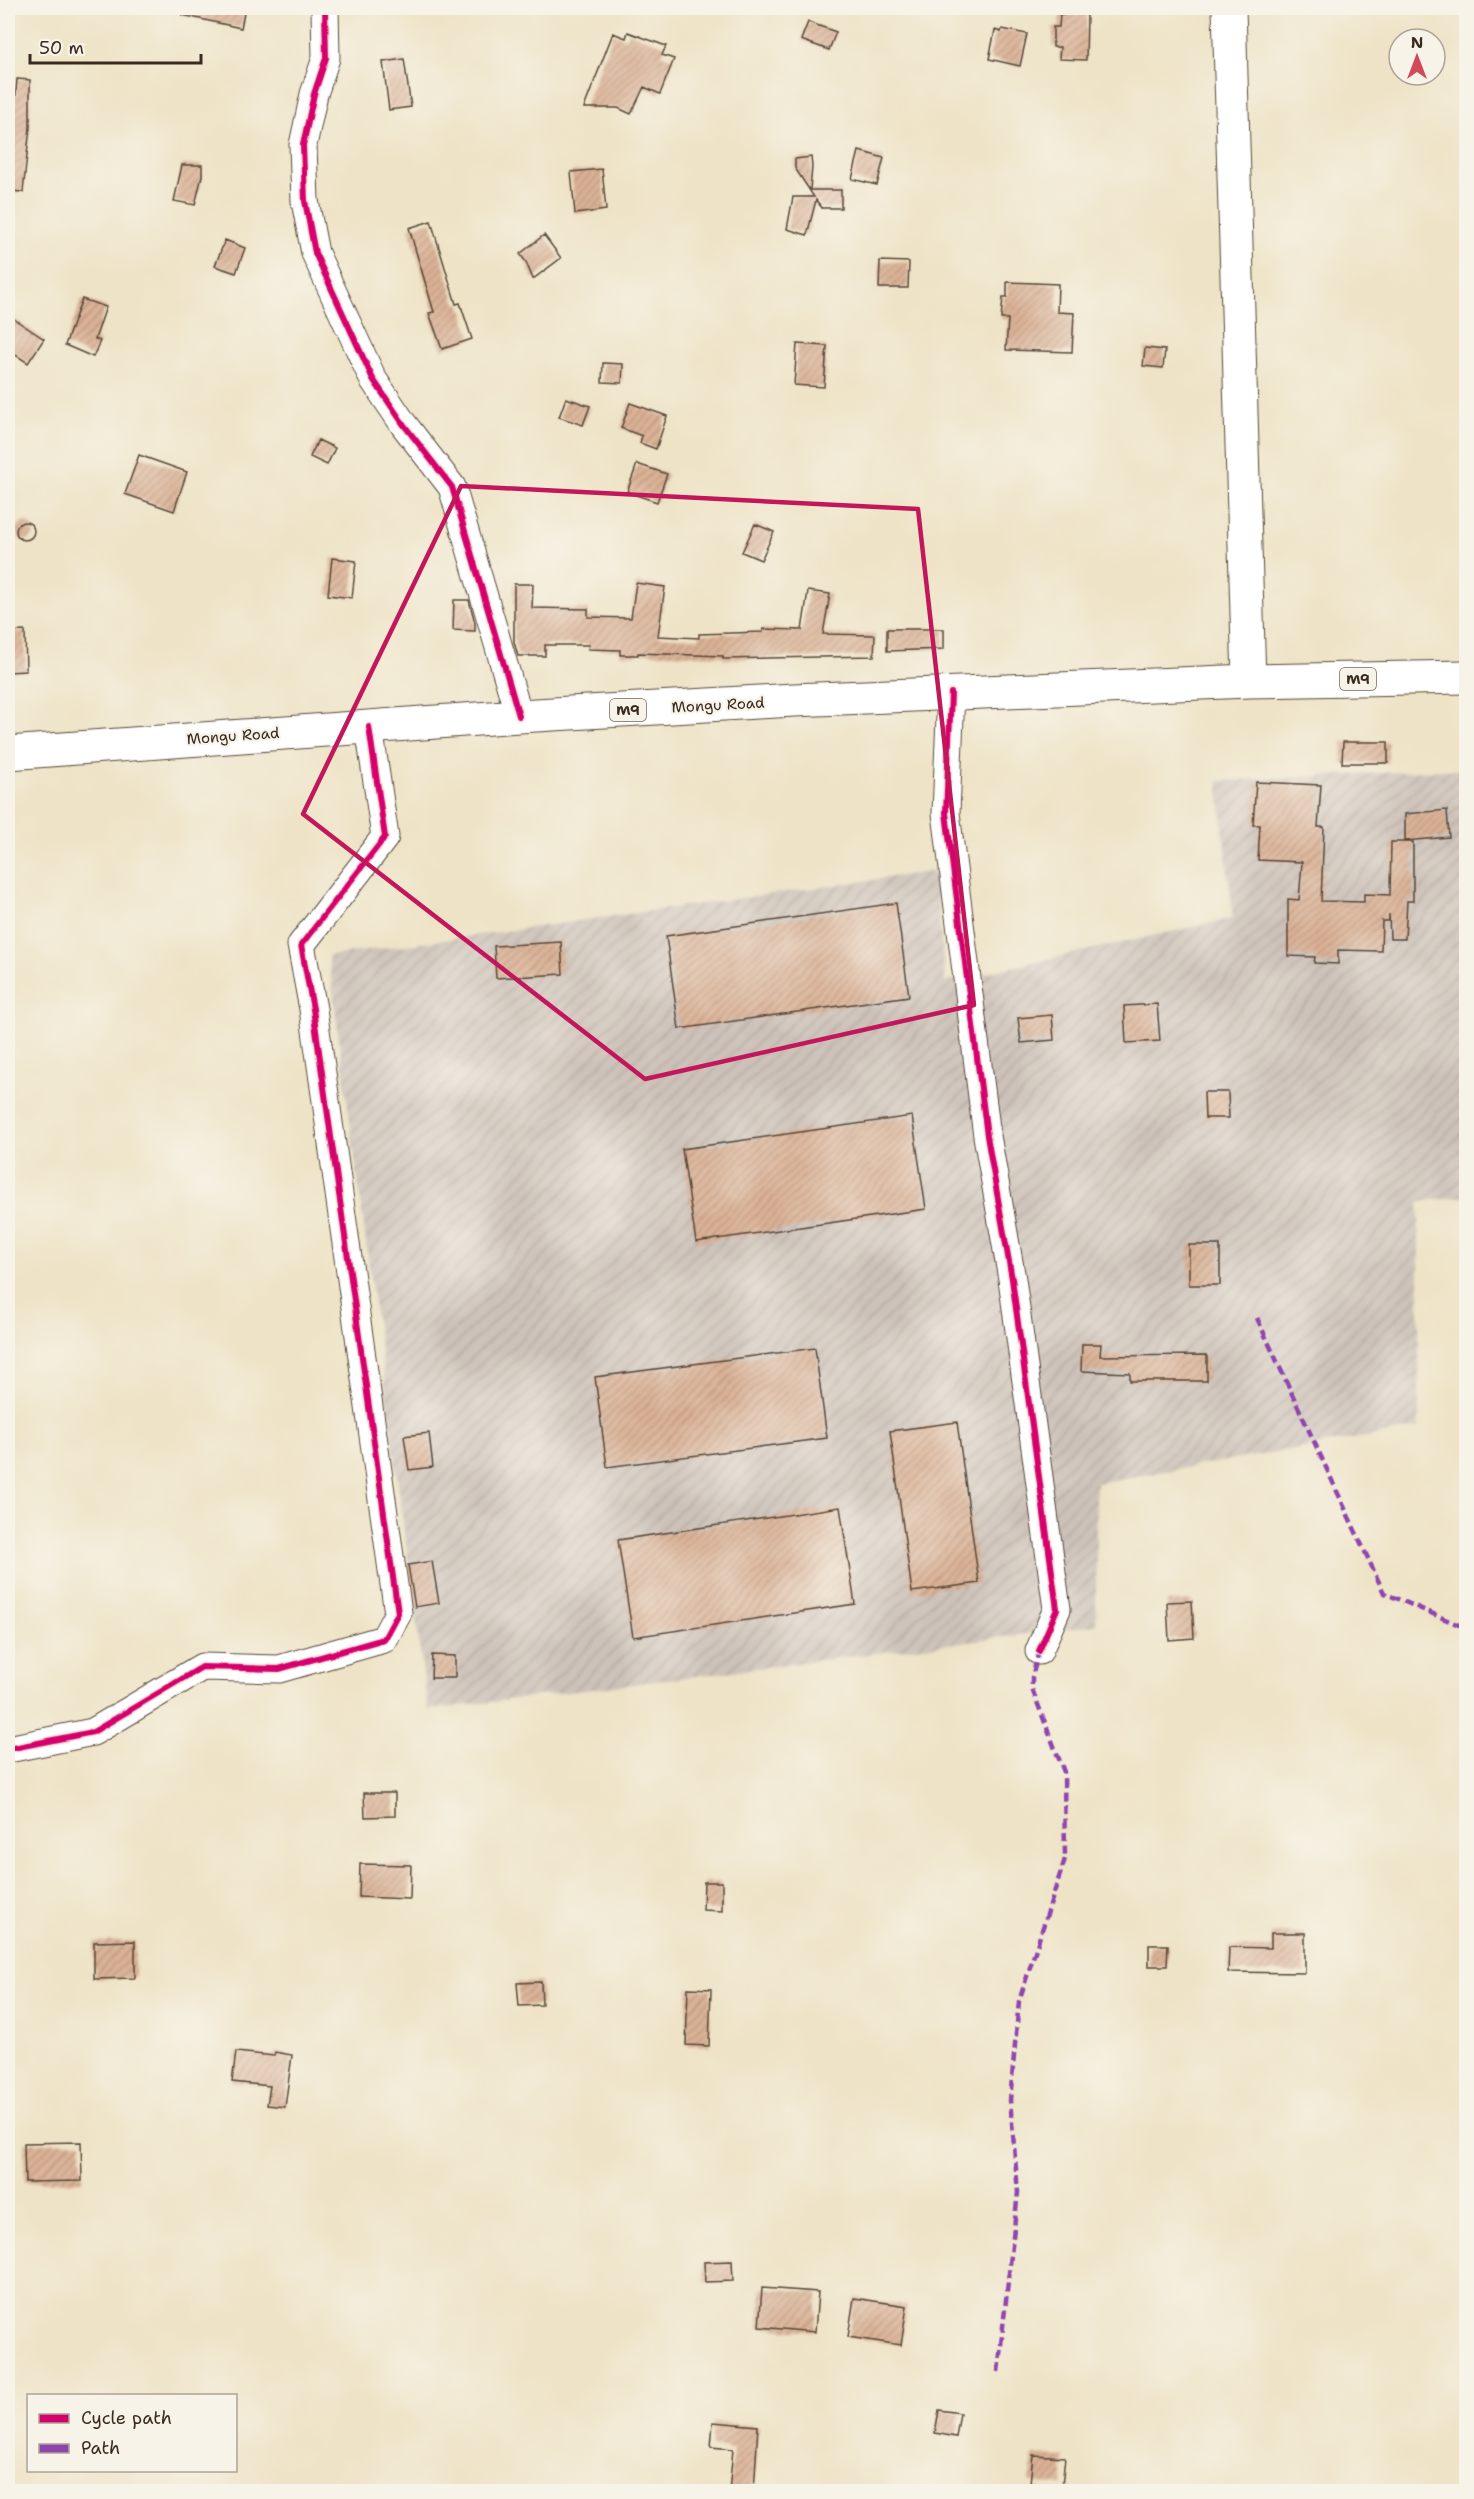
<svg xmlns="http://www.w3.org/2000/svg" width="1474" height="2499" font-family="'Shantell Sans',sans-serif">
	<defs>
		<pattern id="industrial-furrows" width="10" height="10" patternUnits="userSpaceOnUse" patternTransform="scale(1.5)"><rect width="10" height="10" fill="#cdc2b9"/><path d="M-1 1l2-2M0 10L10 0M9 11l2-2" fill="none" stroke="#b1a79f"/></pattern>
		<pattern id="building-hatch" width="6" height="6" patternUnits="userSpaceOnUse" patternTransform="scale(1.5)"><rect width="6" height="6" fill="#dcb397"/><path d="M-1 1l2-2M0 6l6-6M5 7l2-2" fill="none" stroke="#b4927b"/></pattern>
	</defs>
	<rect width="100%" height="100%" fill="#f7f3e8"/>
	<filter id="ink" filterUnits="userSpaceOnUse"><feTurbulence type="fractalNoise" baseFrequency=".0167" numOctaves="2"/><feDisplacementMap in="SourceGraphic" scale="12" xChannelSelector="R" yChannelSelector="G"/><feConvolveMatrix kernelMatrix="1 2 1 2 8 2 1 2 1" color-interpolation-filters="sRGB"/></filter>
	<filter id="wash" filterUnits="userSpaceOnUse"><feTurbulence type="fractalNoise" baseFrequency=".008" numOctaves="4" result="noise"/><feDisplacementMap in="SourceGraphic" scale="24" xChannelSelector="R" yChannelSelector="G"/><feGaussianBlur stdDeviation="1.35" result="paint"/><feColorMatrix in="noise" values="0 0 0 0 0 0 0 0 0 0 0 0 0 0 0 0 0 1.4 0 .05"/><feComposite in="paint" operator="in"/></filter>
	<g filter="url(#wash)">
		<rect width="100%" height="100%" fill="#eee3c6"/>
		<!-- industrial -->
		<path fill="url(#industrial-furrows)" d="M 1466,769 L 1466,1196 L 1419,1202 L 1419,1428 L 1096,1483 L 1096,1625 L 428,1710 L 328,956 L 936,871 L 945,982 L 1233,918 L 1218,781 Z"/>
		<g id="blocks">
			<!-- building -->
			<path fill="url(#building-hatch)" d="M 183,8 L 245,8 L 241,28 L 182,15 Z
				M 1060,14 L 1087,14 L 1086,60 L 1059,59 L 1060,47 L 1053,47 L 1053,27 L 1059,27 Z
				M 808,22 L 836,32 L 829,50 L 801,40 Z
				M 1002,29 L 1027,34 L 1020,66 L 989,59 L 995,30 L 1001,32 Z
				M 628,32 L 666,46 L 662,55 L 674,59 L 660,94 L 644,87 L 631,114 L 618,108 L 584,108 L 613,33 L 626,38 Z
				M 404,59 L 411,107 L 389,110 L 383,62 Z
				M 17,79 L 30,80 L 30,127 L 23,192 L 8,191 Z
				M 859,151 L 884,158 L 877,185 L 852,179 Z
				M 811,157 L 812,167 L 810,190 L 841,190 L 841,208 L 822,208 L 816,200 L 807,235 L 787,229 L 793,197 L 814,197 L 795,168 L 795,159 Z
				M 182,165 L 202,165 L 202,176 L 195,205 L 174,201 Z
				M 602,169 L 606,210 L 575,214 L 571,172 Z
				M 431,221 L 456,304 L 460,303 L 472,339 L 442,349 L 429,313 L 434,312 L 409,228 Z
				M 544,235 L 561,258 L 533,279 L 526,262 L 520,254 Z
				M 225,240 L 245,248 L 236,273 L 215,266 Z
				M 880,261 L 909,262 L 908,288 L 879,288 Z
				M 1007,282 L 1058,284 L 1057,312 L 1074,313 L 1072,352 L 1006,350 L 1008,319 L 1001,319 L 1003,297 L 1007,297 Z
				M 82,299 L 106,307 L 95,339 L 100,341 L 93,357 L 65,345 Z
				M 8,315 L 44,339 L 28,363 L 8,350 Z
				M 797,344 L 827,346 L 824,387 L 794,385 Z
				M 1145,348 L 1165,350 L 1163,368 L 1143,366 Z
				M 603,363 L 623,364 L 622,383 L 602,382 Z
				M 566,398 L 590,406 L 583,425 L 559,417 Z
				M 630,403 L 667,416 L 656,449 L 640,443 L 642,436 L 621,428 Z
				M 318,440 L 335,448 L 327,465 L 310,457 Z
				M 139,455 L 187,472 L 174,511 L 125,494 Z
				M 637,464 L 667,474 L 657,502 L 627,492 Z
				M16 531a9 9 0 1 1 18 0a9 9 0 1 1-18 0Z
				M 755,524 L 774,532 L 761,560 L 742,552 Z
				M 332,558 L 356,561 L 352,598 L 328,595 Z
				M 636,583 L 665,587 L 658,636 L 699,638 L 699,634 L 763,632 L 763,629 L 802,630 L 808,591 L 830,594 L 823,634 L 875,635 L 874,656 L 723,659 L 723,656 L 638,653 L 638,655 L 620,655 L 620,650 L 588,649 L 589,645 L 545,645 L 545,656 L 518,656 L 514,642 L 514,584 L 533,584 L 532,608 L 588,609 L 588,617 L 631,618 Z
				M 454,600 L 469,600 L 475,623 L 475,631 L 453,630 Z
				M 887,629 L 944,629 L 944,649 L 887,651 Z
				M 25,631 L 26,671 L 8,672 L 8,632 Z
				M 1343,742 L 1388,742 L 1388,763 L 1342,763 Z
				M 1256,782 L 1321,785 L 1318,827 L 1324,827 L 1321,901 L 1364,902 L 1364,894 L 1390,895 L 1391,842 L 1413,842 L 1413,901 L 1407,901 L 1405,939 L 1390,939 L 1389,914 L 1389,921 L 1382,921 L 1381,951 L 1338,950 L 1338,964 L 1314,963 L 1315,957 L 1288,956 L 1288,899 L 1299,900 L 1302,862 L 1258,860 L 1260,825 L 1253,825 Z
				M 1447,810 L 1449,837 L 1405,841 L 1405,814 Z
				M 896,903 L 909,996 L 679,1029 L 666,936 Z
				M 561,942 L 563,974 L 496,978 L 494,946 Z
				M 1157,1004 L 1160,1041 L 1126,1043 L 1124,1006 Z
				M 1052,1015 L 1054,1040 L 1021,1043 L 1018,1018 Z
				M 1204,1092 L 1228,1092 L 1229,1118 L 1205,1118 Z
				M 912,1116 L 926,1209 L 696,1242 L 682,1149 Z
				M 1189,1245 L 1220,1245 L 1220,1285 L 1189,1285 Z
				M 1082,1344 L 1101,1344 L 1100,1356 L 1207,1355 L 1207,1381 L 1130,1381 L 1130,1373 L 1081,1371 Z
				M 815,1348 L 827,1438 L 607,1467 L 595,1377 Z
				M 957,1422 L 979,1583 L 912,1592 L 890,1431 Z
				M 429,1433 L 433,1467 L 409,1470 L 404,1436 Z
				M 840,1507 L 855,1604 L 633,1637 L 618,1540 Z
				M 432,1561 L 439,1603 L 415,1607 L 408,1565 Z
				M 1192,1601 L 1194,1638 L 1169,1640 L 1167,1602 Z
				M 432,1655 L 455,1656 L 455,1678 L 431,1678 Z
				M 364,1793 L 395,1793 L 395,1816 L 365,1817 Z
				M 360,1864 L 411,1865 L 410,1899 L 359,1897 Z
				M 704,1882 L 722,1882 L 722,1911 L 703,1910 Z
				M 1271,1933 L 1305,1933 L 1305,1973 L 1228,1972 L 1229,1947 L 1271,1948 Z
				M 135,1941 L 135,1978 L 94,1979 L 94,1942 Z
				M 1149,1945 L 1168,1945 L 1167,1966 L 1149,1966 Z
				M 541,1982 L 542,2005 L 519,2006 L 517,1983 Z
				M 688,1988 L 711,1989 L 709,2046 L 686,2045 Z
				M 236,2052 L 274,2056 L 275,2052 L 292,2055 L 285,2107 L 267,2105 L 270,2086 L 232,2082 Z
				M 81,2142 L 82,2181 L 25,2182 L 24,2143 Z
				M 732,2261 L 733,2281 L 705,2282 L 704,2262 Z
				M 762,2288 L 818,2292 L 815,2332 L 759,2327 Z
				M 854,2298 L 907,2306 L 901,2345 L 848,2337 Z
				M 939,2410 L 960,2413 L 956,2437 L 935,2433 Z
				M 713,2422 L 758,2426 L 754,2492 L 729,2492 L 733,2449 L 711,2447 Z
				M 1033,2455 L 1065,2457 L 1062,2486 L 1030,2483 Z"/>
		</g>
	</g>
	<g filter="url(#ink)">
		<use href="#blocks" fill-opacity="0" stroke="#564637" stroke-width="1.5"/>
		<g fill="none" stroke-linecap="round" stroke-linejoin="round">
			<defs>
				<path id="minor" d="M 325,8 L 326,58 L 314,94 L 303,145 L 305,201 L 315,253 L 373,379 L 404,425 L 452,487 L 519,716
					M 951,693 L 946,813 L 987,1136 L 1012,1279 L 1057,1609 L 1039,1651
					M 8,1749 L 93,1732 L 202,1667 L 279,1669 L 384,1639 L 398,1613 L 313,1009 L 301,945 L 385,837 L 369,727"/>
				<path id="major" d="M 1229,8 L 1249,681
					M 8,753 L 519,716 L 794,700 L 1249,681 L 1466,677"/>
			</defs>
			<!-- minor casing -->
			<use href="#minor" stroke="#564637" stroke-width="29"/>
			<!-- major casing -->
			<use href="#major" stroke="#564637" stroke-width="35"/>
			<!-- minor -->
			<use href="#minor" stroke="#fff" stroke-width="27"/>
			<!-- major -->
			<use href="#major" stroke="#fff" stroke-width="33"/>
			<!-- quiet -->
			<path stroke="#8e44ad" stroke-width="4.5" stroke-dasharray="9 4.5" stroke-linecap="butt" d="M 1257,1318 L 1384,1593 L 1466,1628
				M 998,2372 L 1018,2192 L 1010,2100 L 1019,2001 L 1065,1859 L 1064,1772 L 1032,1689 L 1032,1677 L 1039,1651"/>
			<defs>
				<path id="cycleway" d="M 325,8 L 326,58 L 314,94 L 303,145 L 305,201 L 315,253 L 373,379 L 404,425 L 452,487 L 519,716
					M 951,693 L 946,813 L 987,1136 L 1012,1279 L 1057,1609 L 1039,1651
					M 8,1749 L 93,1732 L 202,1667 L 279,1669 L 384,1639 L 398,1613 L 313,1009 L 301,945 L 385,837 L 369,727"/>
			</defs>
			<!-- cycleway casing -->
			<use href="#cycleway" stroke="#f7f3e8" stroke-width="10"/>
			<!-- cycleway -->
			<use href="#cycleway" stroke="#d6006c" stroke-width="6"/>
		</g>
	</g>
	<!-- marked area -->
	<path fill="none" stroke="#c2185b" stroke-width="4.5" stroke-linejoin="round" d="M 461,486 L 918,509 L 974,1005 L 645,1079 L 303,814 Z"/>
	<g text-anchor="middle" stroke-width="4.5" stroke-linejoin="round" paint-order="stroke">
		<!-- shield labels -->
		<g fill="#f7f3e8" stroke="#73665b" stroke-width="1.5">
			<rect x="1340" y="668" width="36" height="22" rx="4.5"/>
			<rect x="610" y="699" width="36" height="22" rx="4.5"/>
		</g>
		<g font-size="14" font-weight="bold" fill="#3b2a1e">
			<text x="1358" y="684">M9</text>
			<text x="628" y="715">M9</text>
		</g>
		<!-- street labels -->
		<g font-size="15" fill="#3b2a1e" stroke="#f7f3e8">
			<text transform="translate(718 705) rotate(-3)" y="5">Mongu Road</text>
			<text transform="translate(233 736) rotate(-4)" y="5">Mongu Road</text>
		</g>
	</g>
	<!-- margin -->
	<rect width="1474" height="2499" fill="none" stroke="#f7f3e8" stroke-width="30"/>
	<!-- legend -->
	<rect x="27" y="2394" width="210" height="78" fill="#f7f3e8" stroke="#aca397" stroke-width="1.5"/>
	<rect x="39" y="2414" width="30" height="9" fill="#d6006c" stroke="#aca397" stroke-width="1.5"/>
	<text x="81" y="2424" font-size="18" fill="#3b2a1e">Cycle path</text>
	<rect x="39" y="2444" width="30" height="9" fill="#8e44ad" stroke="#aca397" stroke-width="1.5"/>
	<text x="81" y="2454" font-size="18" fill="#3b2a1e">Path</text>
	<!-- north arrow -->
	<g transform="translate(1417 57)"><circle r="28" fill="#f7f3e8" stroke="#aca397" stroke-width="1.5"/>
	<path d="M0-4.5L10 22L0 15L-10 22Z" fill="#d1495b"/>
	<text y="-9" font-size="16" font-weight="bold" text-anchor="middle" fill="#3b2a1e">N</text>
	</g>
	<!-- scale -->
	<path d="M30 54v9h171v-9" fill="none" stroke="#3b2a1e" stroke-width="3"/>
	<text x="39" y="54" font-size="18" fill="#3b2a1e" stroke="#f7f3e8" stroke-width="4.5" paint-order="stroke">50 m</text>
</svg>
